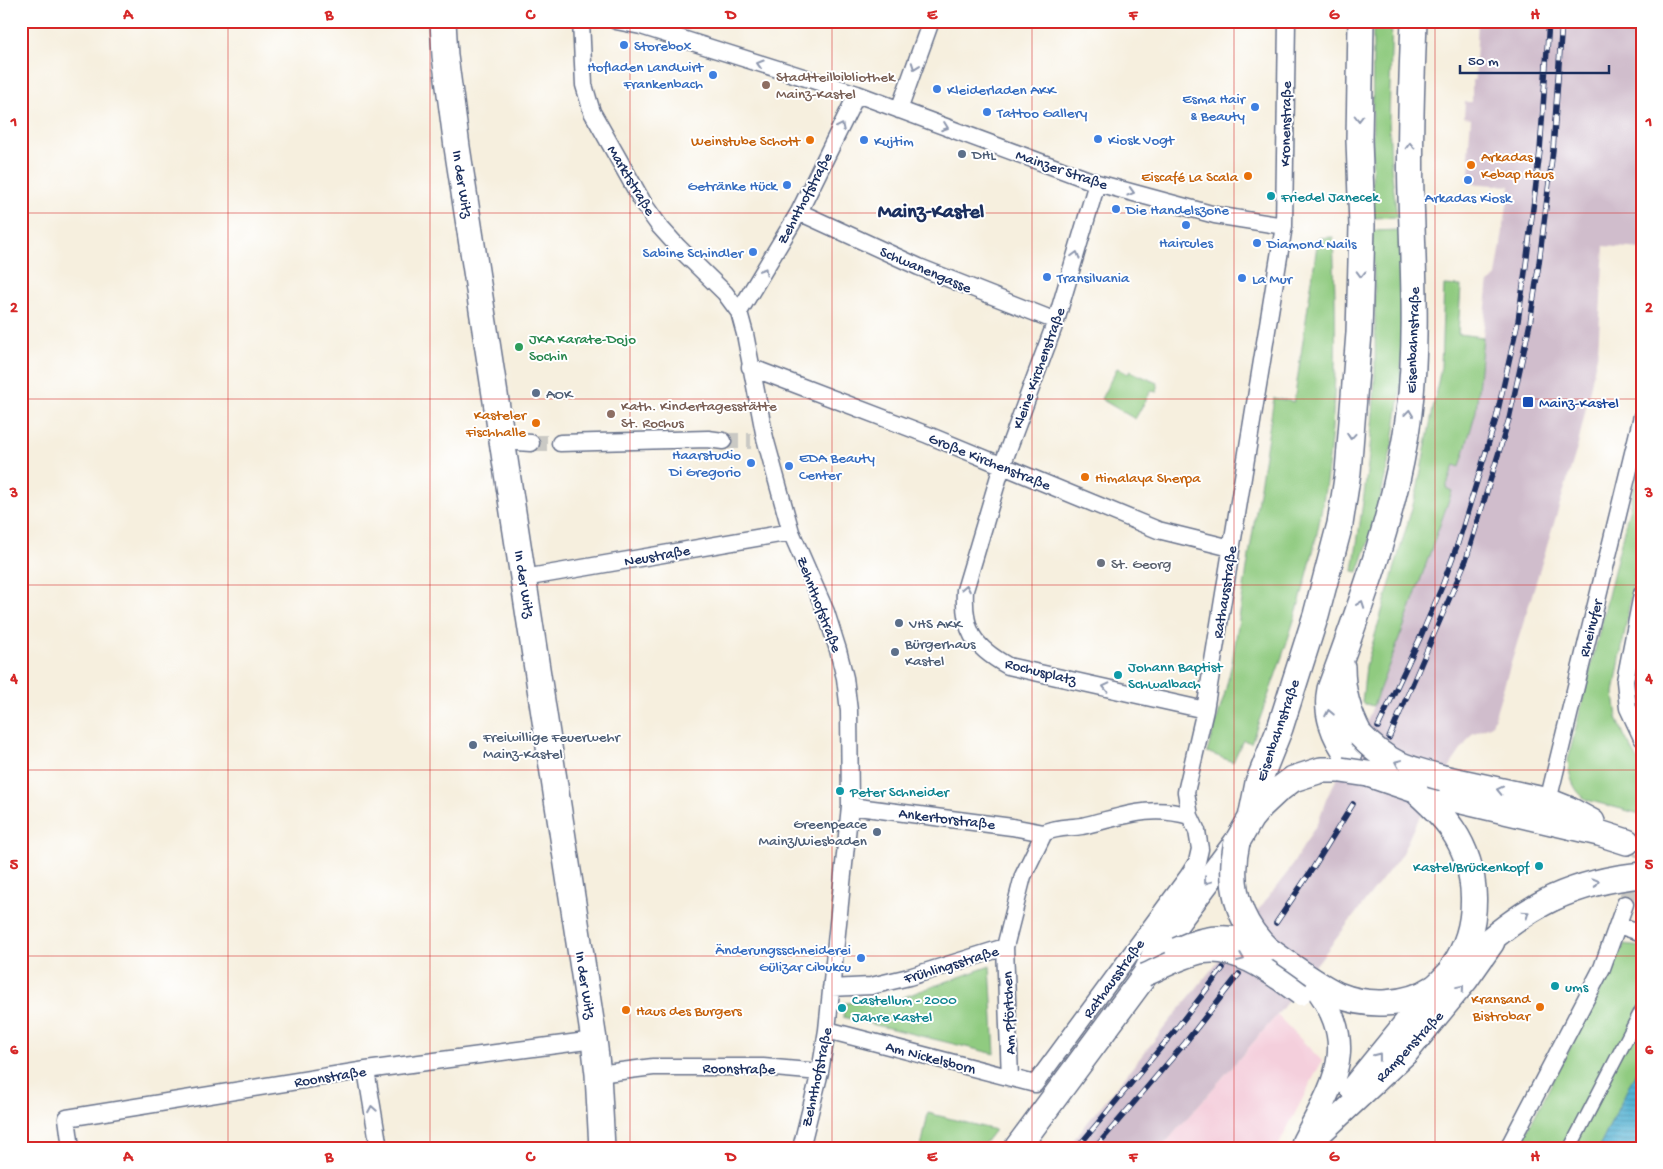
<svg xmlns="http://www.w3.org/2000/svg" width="1663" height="1169" font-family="'Gochi Hand',sans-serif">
	<defs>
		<pattern id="water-rules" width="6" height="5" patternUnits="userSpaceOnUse" patternTransform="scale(1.25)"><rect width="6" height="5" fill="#55b3d4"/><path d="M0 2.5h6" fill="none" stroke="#4692af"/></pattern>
	</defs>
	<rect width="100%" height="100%" fill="#fff"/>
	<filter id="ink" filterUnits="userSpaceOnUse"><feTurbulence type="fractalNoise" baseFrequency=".02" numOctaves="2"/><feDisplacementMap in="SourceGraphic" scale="10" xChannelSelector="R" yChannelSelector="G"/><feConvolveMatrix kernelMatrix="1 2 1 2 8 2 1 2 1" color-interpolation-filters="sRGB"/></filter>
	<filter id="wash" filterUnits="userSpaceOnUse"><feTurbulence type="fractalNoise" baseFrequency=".0096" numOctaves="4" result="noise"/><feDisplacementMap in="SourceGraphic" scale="20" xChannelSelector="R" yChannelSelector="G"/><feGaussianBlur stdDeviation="1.12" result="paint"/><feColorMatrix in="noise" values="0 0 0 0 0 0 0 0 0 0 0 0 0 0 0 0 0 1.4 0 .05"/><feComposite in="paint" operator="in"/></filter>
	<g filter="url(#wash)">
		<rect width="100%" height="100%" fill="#f6efde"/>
		<!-- built -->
		<path fill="#f4cfdc" d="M 1277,1015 L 1322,1061 L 1277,1148 L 1161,1148 Z"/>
		<!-- railway -->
		<path fill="#d0bdcc" d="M 1478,21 L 1642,21 L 1642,249 L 1604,246 L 1598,351 L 1578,445 L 1492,725 L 1472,734 L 1452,763 L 1413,829 L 1402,854 L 1277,1015 L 1161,1148 L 1067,1148 L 1207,975 L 1288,872 L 1318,822 L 1327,797 L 1366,724 L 1404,626 L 1452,491 L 1446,489 L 1454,465 L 1459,467 L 1481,354 L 1488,288 L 1489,283 L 1496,276 L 1510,186 L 1467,183 L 1467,181 L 1469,181 L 1470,156 L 1468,156 L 1471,118 L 1464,117 L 1465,102 L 1472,102 L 1472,80 L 1475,80 Z"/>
		<!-- green -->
		<path fill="#90cb80" stroke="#567d6f" d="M 1373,21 L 1392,21 L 1389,119 L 1391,166 L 1397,217 L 1372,218 Z
			M 1399,230 L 1404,312 L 1400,395 L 1393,442 L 1374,526 L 1358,572 L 1353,571 C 1361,514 1371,456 1374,398 C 1377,342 1374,286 1372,231 Z
			M 1333,237 C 1337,332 1338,425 1320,518 C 1306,595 1278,669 1251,743 L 1243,740 L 1233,762 L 1207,752 L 1224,696 L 1232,663 L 1274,398 L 1294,402 L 1318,238 Z
			M 1444,285 L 1461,286 L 1458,334 L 1483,337 L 1476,411 L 1460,467 L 1454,465 L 1446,488 L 1452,491 L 1404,626 L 1373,706 L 1362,703 L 1366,666 L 1417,491 L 1441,367 Z
			M 1117,368 L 1128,374 L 1130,371 L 1157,383 L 1157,392 L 1151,391 L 1135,419 L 1101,399 Z
			M 1642,456 L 1642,533 L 1614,693 L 1617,718 L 1625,737 L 1642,767 L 1640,814 L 1587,800 C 1573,791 1569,776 1568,760 Z
			M 1624,945 L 1642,947 L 1642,1059 L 1599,1148 L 1518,1148 Z
			M 990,966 L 995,1054 L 843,1017 L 845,1003 L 898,999 Z
			M 928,1113 L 995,1130 L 981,1148 L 921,1148 Z"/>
		<!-- water -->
		<path fill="url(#water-rules)" stroke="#387199" d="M 1642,1059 L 1642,1148 L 1599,1148 Z"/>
	</g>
	<g filter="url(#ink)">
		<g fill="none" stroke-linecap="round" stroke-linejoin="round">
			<!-- minor-tunnel -->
			<path stroke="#cac9c4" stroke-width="16" stroke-dasharray="16 8" stroke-linecap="butt" d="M 723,441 L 751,441
				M 531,443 L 560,443
				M 1625,904 L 1642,856"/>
			<defs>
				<path id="pedestrian" d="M 1570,1148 L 1642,1009"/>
				<path id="minor" d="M 581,21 L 584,85 L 592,112 L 645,206 L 660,227 L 678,247 L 725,293 L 739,312 L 745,334 L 765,438 L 791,532 L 826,612 L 838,650 L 845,678 L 849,711 L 850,806 L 827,1030 L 820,1072 L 801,1148
					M 616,21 L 641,26 L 857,94 L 1097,183 L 1215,215 L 1284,226
					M 899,110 L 931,21
					M 1097,183 L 1056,321 L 1002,466 L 965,590 C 963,630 972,646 1008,666 L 1205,710
					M 799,212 L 919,267 L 1056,321
					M 739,312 L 799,212 L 857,94
					M 750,367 L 928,435 L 1158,530 L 1231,548
					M 502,441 L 531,443
					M 560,443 L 708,439 L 723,441
					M 524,578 L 791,532
					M 1642,594 L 1625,681 L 1628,708 L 1642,738
					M 850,806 L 1012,827 L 1044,833
					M 1541,806 L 1548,801 L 1642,416
					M 1618,925 L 1642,933
					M 831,988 L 871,986 L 909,977 L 1005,947
					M 827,1030 L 1035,1084 L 1188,876 L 1197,862 L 1200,849 L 1197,831 L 1190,816 L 1186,792 L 1205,710 L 1284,226 L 1287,21
					M 366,1070 L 379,1148
					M 598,1074 L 653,1067 L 763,1067 L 820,1072
					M 1010,1078 L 1005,947 L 1023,876 L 1044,833 C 1055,827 1070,828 1082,826 C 1122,817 1148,804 1190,816
					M 71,1148 L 67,1118 L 366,1070 L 594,1040
					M 1508,1148 L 1602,968 L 1625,904"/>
				<path id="secondary" d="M 1351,1089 L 1434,987
					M 1303,1142 C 1336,1079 1361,1043 1310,980
					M 1305,1148 L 1407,1053 L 1467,980 L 1493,943"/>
				<path id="primary" d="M 443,21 L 445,56 L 457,147 L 594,1040 L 598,1074 L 602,1148
					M 1342,667 C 1342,692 1348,713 1360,735
					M 1349,756 C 1334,737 1325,713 1330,689 C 1363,599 1397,509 1409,413 C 1418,341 1413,268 1411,195 C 1409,137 1412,79 1414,21
					M 1443,778 L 1548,801 L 1568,809 L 1592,822
					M 1415,790 L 1599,833 L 1627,842
					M 1415,790 C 1428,802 1442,814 1452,829 C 1479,869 1482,926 1453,967
					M 1251,818 L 1258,783 L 1280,728 L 1316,615 L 1340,524 L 1348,472 L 1359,333 L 1362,226 L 1359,140 L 1361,21
					M 1267,949 C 1290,965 1313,983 1338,995 C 1367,1007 1407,1006 1434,988 C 1440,984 1445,977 1451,972 C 1483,946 1515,916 1553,898
					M 1017,1148 L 1145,975 L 1159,946 L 1237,842 L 1251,818 L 1261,806 L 1277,791 L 1293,779 L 1321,770 L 1341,770"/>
			</defs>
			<!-- pedestrian casing -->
			<use href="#pedestrian" stroke="#68728b" stroke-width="15"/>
			<!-- minor casing -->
			<use href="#minor" stroke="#68728b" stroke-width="19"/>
			<!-- secondary casing -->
			<use href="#secondary" stroke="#68728b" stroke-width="25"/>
			<!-- primary casing -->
			<use href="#primary" stroke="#68728b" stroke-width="28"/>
			<!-- pedestrian -->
			<use href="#pedestrian" stroke="#fff" stroke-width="12"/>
			<!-- minor -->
			<use href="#minor" stroke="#fff" stroke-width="16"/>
			<!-- secondary -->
			<use href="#secondary" stroke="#fff" stroke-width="22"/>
			<!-- primary -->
			<use href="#primary" stroke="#fff" stroke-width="25"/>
			<defs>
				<path id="rail" d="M 1378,727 L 1420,638 L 1441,589 L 1458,543 L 1496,419 L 1518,321 L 1526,265 L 1540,151 L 1549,21
					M 1389,738 L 1466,560 L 1509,419 L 1530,323 L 1539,263 L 1553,150 L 1562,21
					M 1276,923 L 1313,868 L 1353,804
					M 1077,1148 L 1173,1033 L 1223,968
					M 1095,1148 L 1185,1043 L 1239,974"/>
			</defs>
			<!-- rail casing -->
			<use href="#rail" stroke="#1b2f5e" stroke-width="5.5"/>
			<!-- rail -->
			<use href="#rail" stroke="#fff" stroke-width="4" stroke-dasharray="11" stroke-linecap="butt"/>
			<defs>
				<path id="secondary-bridge" d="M 1145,975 C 1163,967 1183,956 1203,952 C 1240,947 1272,974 1300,994"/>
				<path id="primary-bridge" d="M 1360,735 C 1387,764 1406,768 1443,778
					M 1341,770 L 1368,774 L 1415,790
					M 1237,842 C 1228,883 1237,920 1267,949
					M 1553,898 C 1582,885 1610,878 1642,875
					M 1178,950 C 1208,935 1237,935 1267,949"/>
			</defs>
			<!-- secondary-bridge casing -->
			<use href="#secondary-bridge" stroke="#68728b" stroke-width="25" stroke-linecap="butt"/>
			<!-- primary-bridge casing -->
			<use href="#primary-bridge" stroke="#68728b" stroke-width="28" stroke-linecap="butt"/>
			<!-- secondary-bridge -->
			<use href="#secondary-bridge" stroke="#fff" stroke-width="22"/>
			<!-- primary-bridge -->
			<use href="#primary-bridge" stroke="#fff" stroke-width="25"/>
		</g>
		<!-- one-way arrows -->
		<defs><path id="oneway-chevron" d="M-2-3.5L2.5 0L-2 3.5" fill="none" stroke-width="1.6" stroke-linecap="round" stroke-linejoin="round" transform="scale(1.25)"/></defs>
		<g stroke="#8d97ae">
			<use href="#oneway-chevron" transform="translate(760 64) rotate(-163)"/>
			<use href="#oneway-chevron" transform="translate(915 66) rotate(110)"/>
			<use href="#oneway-chevron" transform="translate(1359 118) rotate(90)"/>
			<use href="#oneway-chevron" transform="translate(841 127) rotate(-64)"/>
			<use href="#oneway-chevron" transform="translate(945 127) rotate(20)"/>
			<use href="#oneway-chevron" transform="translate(1410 146) rotate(-91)"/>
			<use href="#oneway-chevron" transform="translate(1131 192) rotate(16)"/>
			<use href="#oneway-chevron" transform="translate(1076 255) rotate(-74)"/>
			<use href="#oneway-chevron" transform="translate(764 271) rotate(-59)"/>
			<use href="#oneway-chevron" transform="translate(1361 274) rotate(91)"/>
			<use href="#oneway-chevron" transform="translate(1409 413) rotate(-83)"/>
			<use href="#oneway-chevron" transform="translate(1351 436) rotate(95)"/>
			<use href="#oneway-chevron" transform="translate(966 588) rotate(-79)"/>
			<use href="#oneway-chevron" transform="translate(1361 604) rotate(-70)"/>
			<use href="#oneway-chevron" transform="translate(1106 687) rotate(-167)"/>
			<use href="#oneway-chevron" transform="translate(1329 713) rotate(-101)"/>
			<use href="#oneway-chevron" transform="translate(1398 763) rotate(-157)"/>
			<use href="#oneway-chevron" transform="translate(1500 790) rotate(-167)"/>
			<use href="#oneway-chevron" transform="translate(1207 881) rotate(127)"/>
			<use href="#oneway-chevron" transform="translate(1596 882) rotate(-15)"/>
			<use href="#oneway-chevron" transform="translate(1526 914) rotate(-34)"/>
			<use href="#oneway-chevron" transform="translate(1241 958) rotate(22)"/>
			<use href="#oneway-chevron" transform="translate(1461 988) rotate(-50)"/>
			<use href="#oneway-chevron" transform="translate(1378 1056) rotate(-52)"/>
			<use href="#oneway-chevron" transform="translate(372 1109) rotate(-100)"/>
		</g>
	</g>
	<!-- grid -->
	<path fill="none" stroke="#d62828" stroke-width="1" stroke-opacity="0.55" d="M 228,21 L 228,1148M 430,21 L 430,1148M 630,21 L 630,1148M 832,21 L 832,1148M 1032,21 L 1032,1148M 1234,21 L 1234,1148M 1435,21 L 1435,1148M 21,213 L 1642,213M 21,399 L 1642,399M 21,585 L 1642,585M 21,770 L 1642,770M 21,956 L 1642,956"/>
	<!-- markers -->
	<g fill="#3f7fe0" stroke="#fff" stroke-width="2">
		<circle cx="624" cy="45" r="5"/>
		<circle cx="713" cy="75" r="5"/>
		<circle cx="937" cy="89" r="5"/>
		<circle cx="1255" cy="107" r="5"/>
		<circle cx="987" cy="112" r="5"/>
		<circle cx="1098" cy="139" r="5"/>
		<circle cx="864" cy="140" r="5"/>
		<circle cx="1468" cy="180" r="5"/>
		<circle cx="787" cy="185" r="5"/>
		<circle cx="1116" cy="209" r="5"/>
		<circle cx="1186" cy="225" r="5"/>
		<circle cx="1257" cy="243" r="5"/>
		<circle cx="753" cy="252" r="5"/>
		<circle cx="1047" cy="277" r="5"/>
		<circle cx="1242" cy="278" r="5"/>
		<circle cx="751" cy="463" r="5"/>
		<circle cx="789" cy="466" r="5"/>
		<circle cx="861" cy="958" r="5"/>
	</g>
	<g fill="#8d6e63" stroke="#fff" stroke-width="2">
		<circle cx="766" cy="85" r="5"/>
		<circle cx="611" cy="414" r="5"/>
	</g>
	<g fill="#e8710a" stroke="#fff" stroke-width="2">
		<circle cx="810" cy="140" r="5"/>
		<circle cx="1471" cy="165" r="5"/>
		<circle cx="1248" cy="176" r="5"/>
		<circle cx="536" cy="423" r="5"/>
		<circle cx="1085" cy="477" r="5"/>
		<circle cx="1540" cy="1007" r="5"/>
		<circle cx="626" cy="1010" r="5"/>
	</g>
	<g fill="#5c6f8a" stroke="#fff" stroke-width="2">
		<circle cx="962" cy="154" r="5"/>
		<circle cx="536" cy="393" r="5"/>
		<circle cx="899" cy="623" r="5"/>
		<circle cx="895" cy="652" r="5"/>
		<circle cx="473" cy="745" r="5"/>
		<circle cx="877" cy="832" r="5"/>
	</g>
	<g fill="#0f9aa8" stroke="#fff" stroke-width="2">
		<circle cx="1271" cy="196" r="5"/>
		<circle cx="1118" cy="675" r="5"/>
		<circle cx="840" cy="791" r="5"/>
		<circle cx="1539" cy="866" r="5"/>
		<circle cx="1555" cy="986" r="5"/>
		<circle cx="842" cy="1008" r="5"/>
	</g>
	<circle fill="#2e9e5b" stroke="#fff" stroke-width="2" cx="519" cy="347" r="5"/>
	<rect fill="#1a4fb4" stroke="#fff" stroke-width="2" x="1522" y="396" width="12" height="12" rx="2.5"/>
	<circle fill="#6b7280" stroke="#fff" stroke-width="2" cx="1101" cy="563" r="5"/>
	<g text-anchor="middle" stroke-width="4" stroke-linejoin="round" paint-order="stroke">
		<!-- shop labels -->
		<g font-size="15" fill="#366cbe" stroke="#fff" text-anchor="start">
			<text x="634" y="50">Storebox</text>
			<text x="703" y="71" text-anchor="end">Hofladen Landwirt<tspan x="703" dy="17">Frankenbach</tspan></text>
			<text x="947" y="94">Kleiderladen AKK</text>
			<text x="1245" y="103" text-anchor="end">Esma Hair<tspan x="1245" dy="17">&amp; Beauty</tspan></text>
			<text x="997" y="117">Tattoo Gallery</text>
			<text x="1108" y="144">Kiosk Vogt</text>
			<text x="874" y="145">Kujtim</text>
			<text x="777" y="190" text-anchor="end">Getränke Hück</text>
			<text x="1468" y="202" text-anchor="middle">Arkadas Kiosk</text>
			<text x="1126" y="214">Die Handelszone</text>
			<text x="1186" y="247" text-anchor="middle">Haircules</text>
			<text x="1267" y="248">Diamond Nails</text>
			<text x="743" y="257" text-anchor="end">Sabine Schindler</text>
			<text x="1057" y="282">Transilvania</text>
			<text x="1252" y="283">La Mur</text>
			<text x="741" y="459" text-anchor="end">Haarstudio<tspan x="741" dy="17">Di Gregorio</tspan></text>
			<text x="799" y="462">EDA Beauty<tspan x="799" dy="17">Center</tspan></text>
			<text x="851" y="954" text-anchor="end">Änderungsschneiderei<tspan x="851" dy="17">Gülizar Cibukcu</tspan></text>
		</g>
		<!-- education labels -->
		<g font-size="15" fill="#785e54" stroke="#fff" text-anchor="start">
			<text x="776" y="81">Stadtteilbibliothek<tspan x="776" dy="17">Mainz-Kastel</tspan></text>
			<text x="621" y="410">Kath. Kindertagesstätte<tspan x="621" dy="17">St. Rochus</tspan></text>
		</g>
		<!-- street labels -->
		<g font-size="15" fill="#1b2f5e" stroke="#fff">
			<text transform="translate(1285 124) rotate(-89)" y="5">Kronenstraße</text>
			<text transform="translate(1062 169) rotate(19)" y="5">Mainzer Straße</text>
			<text transform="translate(632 180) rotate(59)" y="5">Marktstraße</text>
			<text transform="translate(463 184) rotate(81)" y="5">In der Witz</text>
			<text transform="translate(804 198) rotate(-62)" y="5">Zehnthofstraße</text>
			<text transform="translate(926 269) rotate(23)" y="5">Schwanengasse</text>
			<text transform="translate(1412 340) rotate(-88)" y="5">Eisenbahnstraße</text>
			<text transform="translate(1038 368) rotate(-70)" y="5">Kleine Kirchenstraße</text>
			<text transform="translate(990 461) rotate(22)" y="5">Große Kirchenstraße</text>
			<text transform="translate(657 555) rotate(-10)" y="5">Neustraße</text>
			<text transform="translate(525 584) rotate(81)" y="5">In der Witz</text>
			<text transform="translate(1224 592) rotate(-81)" y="5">Rathausstraße</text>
			<text transform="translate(820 604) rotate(69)" y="5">Zehnthofstraße</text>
			<text transform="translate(1590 628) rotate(-76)" y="5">Rheinufer</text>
			<text transform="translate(1041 671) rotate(14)" y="5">Rochusplatz</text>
			<text transform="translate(1277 730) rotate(-71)" y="5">Eisenbahnstraße</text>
			<text transform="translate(947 818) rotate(7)" y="5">Ankertorstraße</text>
			<text transform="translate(951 964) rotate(-17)" y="5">Frühlingsstraße</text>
			<text transform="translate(1113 978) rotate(-54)" y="5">Rathausstraße</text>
			<text transform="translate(586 985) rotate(81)" y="5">In der Witz</text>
			<text transform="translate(1008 1013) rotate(-92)" y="5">Am Pförtchen</text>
			<text transform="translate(1409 1046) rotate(-47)" y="5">Rampenstraße</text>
			<text transform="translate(931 1057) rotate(15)" y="5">Am Nickelsborn</text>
			<text transform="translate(739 1068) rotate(1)" y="5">Roonstraße</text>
			<text transform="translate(330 1076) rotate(-9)" y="5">Roonstraße</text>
			<text transform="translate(816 1077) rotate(-78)" y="5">Zehnthofstraße</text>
		</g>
		<!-- food labels -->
		<g font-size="15" fill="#c56008" stroke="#fff" text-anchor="end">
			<text x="800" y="145">Weinstube Schott</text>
			<text x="1481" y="161" text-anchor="start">Arkadas<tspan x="1481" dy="17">Kebap Haus</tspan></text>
			<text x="1238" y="181">Eiscafé La Scala</text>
			<text x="526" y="419">Kasteler<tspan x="526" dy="17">Fischhalle</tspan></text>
			<text x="1095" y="482" text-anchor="start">Himalaya Sherpa</text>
			<text x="1530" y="1003">Kransand<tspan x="1530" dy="17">Bistrobar</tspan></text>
			<text x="636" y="1015" text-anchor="start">Haus des Burgers</text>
		</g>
		<!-- service labels -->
		<g font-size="15" fill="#4e5e75" stroke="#fff" text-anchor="start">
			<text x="972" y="159">DHL</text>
			<text x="546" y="398">AOK</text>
			<text x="909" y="628">VHS AKK</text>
			<text x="905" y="648">Bürgerhaus<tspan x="905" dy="17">Kastel</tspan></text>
			<text x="483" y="741">Freiwillige Feuerwehr<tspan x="483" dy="17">Mainz-Kastel</tspan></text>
			<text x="867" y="828" text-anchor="end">Greenpeace<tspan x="867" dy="17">Mainz/Wiesbaden</tspan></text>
		</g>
		<!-- culture labels -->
		<g font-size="15" fill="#0d838f" stroke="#fff" text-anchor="start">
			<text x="1281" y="201">Friedel Janecek</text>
			<text x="1128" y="671">Johann Baptist<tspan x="1128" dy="17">Schwalbach</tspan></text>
			<text x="850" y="796">Peter Schneider</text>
			<text x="1529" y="871" text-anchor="end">Kastel/Brückenkopf</text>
			<text x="1565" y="991">ums</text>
			<text x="852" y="1004">Castellum - 2000<tspan x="852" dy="17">Jahre Kastel</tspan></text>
		</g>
		<!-- leisure labels -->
		<g font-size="15" fill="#27864d" stroke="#fff" text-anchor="start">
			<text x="529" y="343">JKA Karate-Dojo<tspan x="529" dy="17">Sochin</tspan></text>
		</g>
		<!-- transit labels -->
		<g font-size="15" fill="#164399" stroke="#fff" text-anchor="start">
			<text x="1539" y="407">Mainz-Kastel</text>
		</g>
		<!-- worship labels -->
		<g font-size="15" fill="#5b616d" stroke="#fff" text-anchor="start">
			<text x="1111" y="568">St. Georg</text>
		</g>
		<!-- district labels -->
		<g font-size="20" font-weight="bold" fill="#1b2f5e" stroke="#fff">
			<text x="931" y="217">Mainz-Kastel</text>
		</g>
	</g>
	<!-- margin -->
	<rect width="1663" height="1169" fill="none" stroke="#fff" stroke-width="55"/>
	<!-- scale -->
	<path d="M1460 65v8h149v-8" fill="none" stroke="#1b2f5e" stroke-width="2.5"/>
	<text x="1468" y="65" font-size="15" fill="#1b2f5e" stroke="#ffffff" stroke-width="4" paint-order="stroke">50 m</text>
	<rect x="28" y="28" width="1608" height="1114" fill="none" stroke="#d62828" stroke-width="2"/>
	<g font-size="16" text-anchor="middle" font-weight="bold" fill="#d62828">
		<text x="128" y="19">A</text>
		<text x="329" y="19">B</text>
		<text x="530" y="19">C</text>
		<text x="731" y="19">D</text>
		<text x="932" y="19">E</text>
		<text x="1133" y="19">F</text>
		<text x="1334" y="19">G</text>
		<text x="1535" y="19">H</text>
		<text x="14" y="126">1</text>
		<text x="1649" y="126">1</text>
		<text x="14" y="312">2</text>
		<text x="1649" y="312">2</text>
		<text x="14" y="497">3</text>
		<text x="1649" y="497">3</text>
		<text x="14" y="683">4</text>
		<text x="1649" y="683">4</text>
		<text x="14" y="869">5</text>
		<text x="1649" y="869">5</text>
		<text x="14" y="1054">6</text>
		<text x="1649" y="1054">6</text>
		<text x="128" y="1161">A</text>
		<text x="329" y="1161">B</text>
		<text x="530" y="1161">C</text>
		<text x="731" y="1161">D</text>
		<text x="932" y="1161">E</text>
		<text x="1133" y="1161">F</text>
		<text x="1334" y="1161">G</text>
		<text x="1535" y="1161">H</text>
	</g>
</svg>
